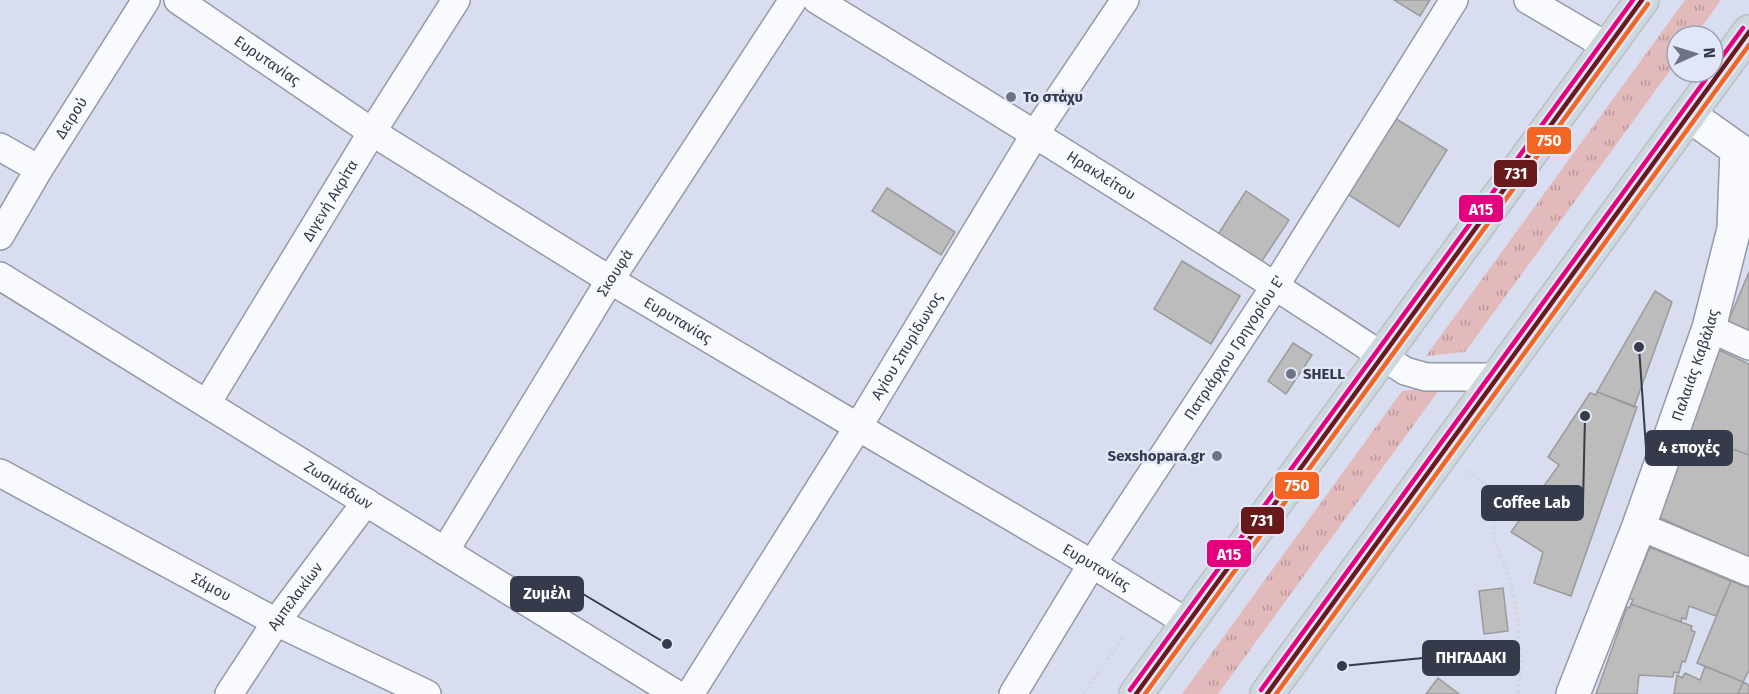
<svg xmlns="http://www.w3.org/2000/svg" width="1749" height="694" font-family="'Fira Sans',sans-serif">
	<defs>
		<pattern id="grass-tufts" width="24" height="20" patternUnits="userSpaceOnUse" patternTransform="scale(1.5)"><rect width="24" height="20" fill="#e2babc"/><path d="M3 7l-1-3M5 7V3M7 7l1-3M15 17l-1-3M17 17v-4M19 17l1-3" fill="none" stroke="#b8989b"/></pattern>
	</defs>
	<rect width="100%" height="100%" fill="#d8def0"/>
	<!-- grass -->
	<path fill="url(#grass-tufts)" d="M 1685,0 L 1721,0 L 1695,36 L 1677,36 L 1677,61 L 1465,352 L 1426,356 Z
		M 1442,386 L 1218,694 L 1182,694 L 1402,391 Z"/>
	<!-- building -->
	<path fill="#bcbcbc" stroke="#9a9a9a" stroke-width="1.5" d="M 1394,0 L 1430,0 L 1420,16 Z
		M 1393,117 L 1447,150 L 1399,227 L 1346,193 Z
		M 887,188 L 955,232 L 941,255 L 872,211 Z
		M 1246,191 L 1289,220 L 1258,267 L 1215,239 Z
		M 1182,261 L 1240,296 L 1211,344 L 1154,309 Z
		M 1749,272 L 1749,331 L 1728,322 Z
		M 1655,291 L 1672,302 L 1634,407 L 1597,392 Z
		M 1293,343 L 1312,355 L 1286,394 L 1268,381 Z
		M 1715,348 L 1749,364 L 1749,455 L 1689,433 L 1691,429 L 1686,427 Z
		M 1597,392 L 1637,407 L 1571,596 L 1534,583 L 1543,552 L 1511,532 L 1559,465 L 1548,457 L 1590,393 L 1596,395 Z
		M 1689,433 L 1749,455 L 1749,557 L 1658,517 L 1684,436 L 1689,438 Z
		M 1650,547 L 1731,581 L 1716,616 L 1689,606 L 1686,619 L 1682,618 L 1681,622 L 1631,604 L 1633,600 L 1629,598 Z
		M 1731,581 L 1749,588 L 1749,670 L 1743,682 L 1697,663 Z
		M 1503,588 L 1508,631 L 1484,634 L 1479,591 Z
		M 1631,604 L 1692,626 L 1691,630 L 1695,632 L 1685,662 L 1682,661 L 1679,673 L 1674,672 L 1673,677 L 1639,675 L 1637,694 L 1596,694 L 1627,607 L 1630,608 Z
		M 1705,666 L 1743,682 L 1738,694 L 1674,694 L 1677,675 L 1682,678 L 1685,673 L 1700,680 Z
		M 1438,678 L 1459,694 L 1426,694 Z
		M 1743,682 L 1749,685 L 1749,694 L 1738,694 Z"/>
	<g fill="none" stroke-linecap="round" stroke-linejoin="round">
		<defs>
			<g id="minor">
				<path id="s1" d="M 178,0 L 372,132 L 610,280 L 858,427 L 1092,564 L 1188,623"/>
				<path id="s2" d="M 817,0 C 1015,121 1212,243 1405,371 L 1426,377 L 1497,377"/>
				<path d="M 1528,0 L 1608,47"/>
				<path d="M 0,147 L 39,169"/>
				<path id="s3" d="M 0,236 L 39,169 L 146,0"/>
				<path id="s4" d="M 0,276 L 676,694"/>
				<path d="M 1709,328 L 1749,346"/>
				<path id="s5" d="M 207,403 L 372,132 L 456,0"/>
				<path id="s6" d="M 0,473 L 276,622 L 427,694"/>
				<path d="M 1639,526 L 1749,572"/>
				<path id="s7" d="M 445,551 L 610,280 L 793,0"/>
				<path id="s8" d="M 229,694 L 276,622 L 366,502"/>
				<path id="s9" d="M 690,694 L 858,427 L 1035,134 L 1125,0"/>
				<path id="s10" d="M 1013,694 L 1092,564 L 1275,286 L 1454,0"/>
			</g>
			<g id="tertiary">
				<path id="s11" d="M 1573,694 L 1639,526 L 1709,328 L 1734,229 L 1737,149 L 1689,115"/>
			</g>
			<path id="trunk" d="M 1136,694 L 1642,0
				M 1267,694 L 1749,32"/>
		</defs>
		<!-- minor casing -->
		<use href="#minor" stroke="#9499a8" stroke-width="30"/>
		<!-- tertiary casing -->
		<use href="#tertiary" stroke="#9499a8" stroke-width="36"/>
		<!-- trunk casing -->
		<use href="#trunk" stroke="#b9bdc8" stroke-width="36"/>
		<!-- path -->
		<path stroke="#d5d7dc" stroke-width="4" stroke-dasharray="3 3" stroke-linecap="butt" d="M 1467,471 L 1500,496 L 1493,535 L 1511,583 L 1518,624 L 1521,660 L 1518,694
			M 1083,694 L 1124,636"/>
		<!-- minor -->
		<use href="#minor" stroke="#f9fafd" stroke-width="27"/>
		<!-- tertiary -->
		<use href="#tertiary" stroke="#f9fafd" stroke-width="33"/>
		<!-- trunk -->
		<use href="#trunk" stroke="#ccd8dc" stroke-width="33"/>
		<defs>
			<path id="bus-1" d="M 1136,694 L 1642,0
				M 1267,694 L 1749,32"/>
			<path id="bus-2" d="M 1145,694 L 1648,4
				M 1276,694 L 1749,45"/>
			<path id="bus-3" d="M 1713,69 L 1743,28
				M 1130,690 L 1633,0
				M 1261,690 L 1711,72"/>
		</defs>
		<!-- bus-1 casing -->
		<use href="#bus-1" stroke="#e1e7f8" stroke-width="9"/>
		<!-- bus-2 casing -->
		<use href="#bus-2" stroke="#e1e7f8" stroke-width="9"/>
		<!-- bus-3 casing -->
		<use href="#bus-3" stroke="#e1e7f8" stroke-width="9"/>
		<!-- bus-1 -->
		<use href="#bus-1" stroke="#681a1a" stroke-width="4.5"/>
		<!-- bus-2 -->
		<use href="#bus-2" stroke="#f26522" stroke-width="4.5"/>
		<!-- bus-3 -->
		<use href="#bus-3" stroke="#e5007d" stroke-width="4.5"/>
	</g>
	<!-- markers -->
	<g fill="#6e7485" stroke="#e1e7f8" stroke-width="2">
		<circle cx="1011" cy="97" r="6"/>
		<circle cx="1291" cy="374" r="6"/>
		<circle cx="1217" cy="456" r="6"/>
	</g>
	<g text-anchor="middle" stroke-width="5" stroke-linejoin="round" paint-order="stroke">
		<!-- street labels -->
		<g font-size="15" fill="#353b4b" stroke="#e1e7f8">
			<text dy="5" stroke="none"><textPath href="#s1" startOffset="108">Ευρυτανίας</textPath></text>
			<text dy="5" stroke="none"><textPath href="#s3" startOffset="138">Δειρού</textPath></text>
			<text dy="5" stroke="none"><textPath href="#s2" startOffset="334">Ηρακλείτου</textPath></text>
			<text dy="5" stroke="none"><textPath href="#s5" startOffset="237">Διγενή Ακρίτα</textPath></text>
			<text dy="5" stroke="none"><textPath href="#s7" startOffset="326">Σκουφά</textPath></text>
			<text dy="5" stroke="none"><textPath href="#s1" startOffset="594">Ευρυτανίας</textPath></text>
			<text dy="5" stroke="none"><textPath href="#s9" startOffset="410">Αγίου Σπυρίδωνος</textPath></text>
			<text dy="5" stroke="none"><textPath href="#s10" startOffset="411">Πατριάρχου Γρηγορίου Ε'</textPath></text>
			<text dy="5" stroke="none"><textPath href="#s11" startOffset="351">Παλαιάς Καβάλας</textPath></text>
			<text dy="5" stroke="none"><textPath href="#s4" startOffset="398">Ζωσιμάδων</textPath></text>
			<text dy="5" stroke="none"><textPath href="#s1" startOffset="1080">Ευρυτανίας</textPath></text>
			<text dy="5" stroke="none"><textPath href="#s6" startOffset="240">Σάμου</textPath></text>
			<text dy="5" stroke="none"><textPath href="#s8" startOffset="118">Αμπελακίων</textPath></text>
		</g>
		<!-- poi labels -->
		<g font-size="15" font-weight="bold" fill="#353b4b" stroke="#e1e7f8" text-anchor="start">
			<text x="1023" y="102">Το στάχυ</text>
			<text x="1303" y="379">SHELL</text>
			<text x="1205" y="461" text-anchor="end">Sexshopara.gr</text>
		</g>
	</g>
	<!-- callouts -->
	<path fill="none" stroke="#353b4b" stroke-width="2" d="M1639 347L1646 448M1585 416L1583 503M667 644L583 594M1342 666L1423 658"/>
	<g fill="#353b4b" stroke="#e1e7f8" stroke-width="2">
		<circle cx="1639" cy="347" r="6"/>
		<circle cx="1585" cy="416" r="6"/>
		<circle cx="667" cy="644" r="6"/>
		<circle cx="1342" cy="666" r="6"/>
	</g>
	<g fill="#353b4b" stroke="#353b4b" stroke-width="2">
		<rect x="1646" y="431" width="86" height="34" rx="6"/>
		<rect x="1482" y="486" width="101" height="34" rx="6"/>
		<rect x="511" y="577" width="72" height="34" rx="6"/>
		<rect x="1423" y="641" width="96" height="34" rx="6"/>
	</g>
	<g font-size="16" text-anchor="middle" font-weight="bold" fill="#fff">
		<text x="1689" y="453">4 εποχές</text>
		<text x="1532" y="508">Coffee Lab</text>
		<text x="547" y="599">Ζυμέλι</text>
		<text x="1471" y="663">ΠΗΓΑΔΑΚΙ</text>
	</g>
	<g stroke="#e1e7f8" stroke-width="2">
		<rect x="1526" y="126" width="46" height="29" rx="6" fill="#f26522"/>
		<rect x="1493" y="159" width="45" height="29" rx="6" fill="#681a1a"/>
		<rect x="1458" y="194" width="46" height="29" rx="6" fill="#e5007d"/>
		<rect x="1274" y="471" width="46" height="29" rx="6" fill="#f26522"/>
		<rect x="1240" y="506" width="45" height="29" rx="6" fill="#681a1a"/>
		<rect x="1206" y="539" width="46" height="29" rx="6" fill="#e5007d"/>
	</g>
	<g font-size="16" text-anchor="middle" font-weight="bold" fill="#fff">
		<text x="1549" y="146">750</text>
		<text x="1516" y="179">731</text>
		<text x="1481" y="215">Α15</text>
		<text x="1297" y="491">750</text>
		<text x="1262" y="526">731</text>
		<text x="1229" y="560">Α15</text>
	</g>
	<!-- north arrow -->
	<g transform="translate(1695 54) rotate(86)"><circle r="28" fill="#e1e7f8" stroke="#9ca2b3" stroke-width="1.5"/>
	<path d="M0-4.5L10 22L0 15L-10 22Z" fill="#6e7485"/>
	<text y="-9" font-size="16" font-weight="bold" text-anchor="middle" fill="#353b4b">N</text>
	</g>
</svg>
